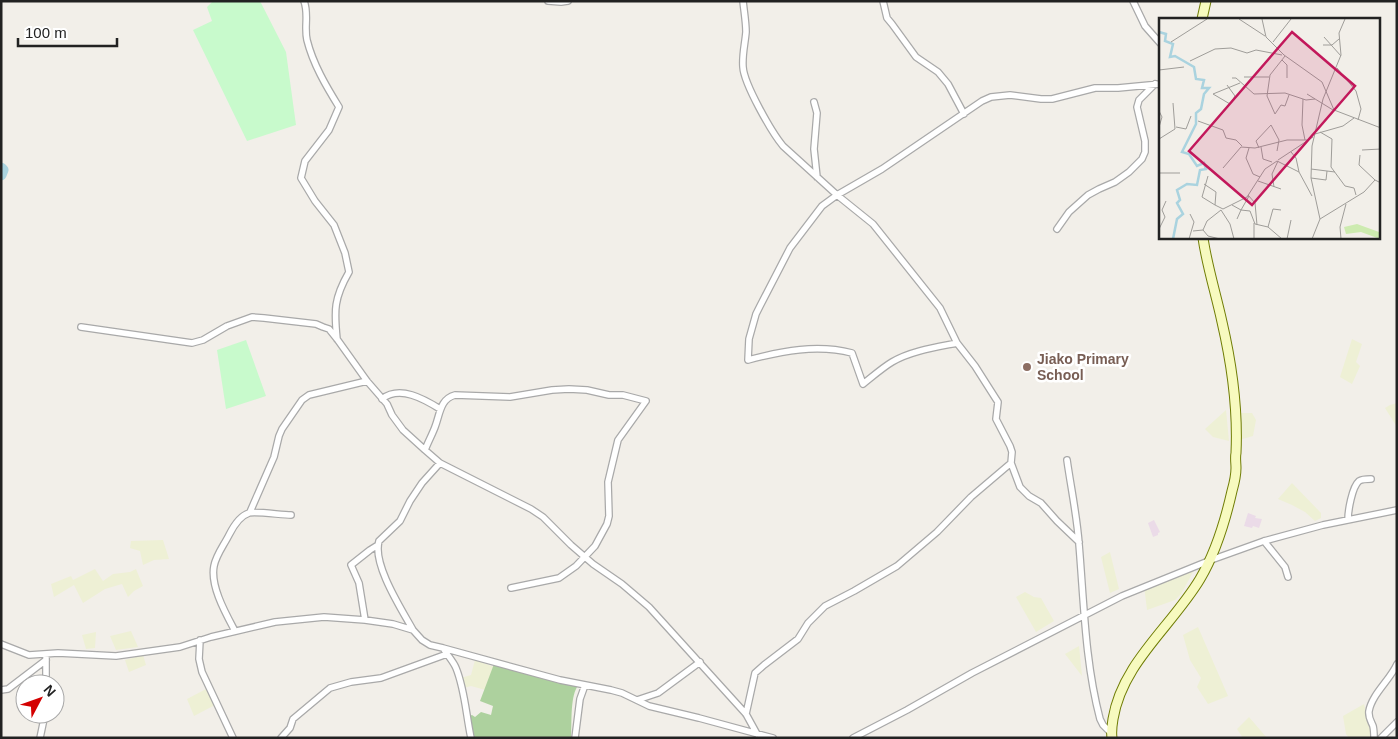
<svg xmlns="http://www.w3.org/2000/svg" width="1398" height="739" font-family="Arial,sans-serif">
	<rect width="100%" height="100%" fill="#f2efe9"/>
	<!-- industrial -->
	<path fill="#ebdbe8" d="M 1248,513 L 1256,516 L 1255,518 L 1262,519 L 1259,528 L 1253,526 L 1252,528 L 1244,526 Z
		M 1154,520 L 1160,532 L 1158,533 L 1158,535 L 1153,537 L 1148,523 Z"/>
	<!-- farmland -->
	<path fill="#eef0d5" d="M 1352,339 L 1362,344 L 1356,362 L 1360,366 L 1352,384 L 1340,377 Z
		M 1397,403 L 1397,427 L 1385,408 L 1390,405 Z
		M 1226,410 L 1229,441 L 1213,437 L 1205,429 Z
		M 1239,413 L 1252,413 L 1256,420 L 1253,436 L 1239,440 Z
		M 1292,483 L 1321,513 L 1321,518 L 1315,521 L 1305,512 L 1292,505 L 1278,499 Z
		M 163,540 L 169,559 L 154,560 L 143,565 L 140,551 L 130,548 L 131,541 Z
		M 1110,552 L 1119,589 L 1110,593 L 1101,557 Z
		M 1198,563 L 1181,594 L 1175,600 L 1147,610 L 1144,585 Z
		M 95,569 L 103,581 L 113,574 L 130,572 L 136,569 L 143,586 L 134,591 L 128,597 L 122,584 L 105,589 L 83,603 L 74,585 L 54,597 L 51,584 L 71,576 L 73,580 Z
		M 1025,592 L 1034,597 L 1041,598 L 1054,621 L 1036,632 L 1016,597 Z
		M 1198,627 L 1228,696 L 1208,704 L 1197,687 L 1201,678 L 1190,660 L 1183,635 Z
		M 131,631 L 138,647 L 116,650 L 110,636 Z
		M 96,632 L 95,648 L 86,649 L 82,635 Z
		M 1079,646 L 1082,676 L 1065,654 Z
		M 143,655 L 146,665 L 129,672 L 125,660 Z
		M 475,660 L 497,668 L 489,691 L 471,686 L 464,688 L 461,678 L 471,675 Z
		M 208,688 L 215,705 L 194,716 L 187,699 Z
		M 1364,704 L 1371,731 L 1370,738 L 1349,738 L 1346,734 L 1343,716 Z
		M 1249,717 L 1267,738 L 1243,738 L 1237,729 Z"/>
	<!-- forest -->
	<path fill="#add19e" d="M 494,664 L 577,687 C 570,699 572,724 571,738 L 471,738 L 466,717 L 472,715 L 475,717 L 481,712 L 491,715 L 493,706 L 480,701 Z"/>
	<!-- park -->
	<path fill="#c8facc" d="M 213,1 L 260,1 L 286,52 L 296,125 L 247,141 L 193,30 L 212,21 L 207,7 Z
		M 246,340 L 266,396 L 226,409 L 217,350 Z"/>
	<g fill="none" stroke-linecap="round" stroke-linejoin="round">
		<!-- river -->
		<path stroke="#aad3df" stroke-width="11" d="M 1,168 L 3,170 L 1,175"/>
		<defs>
			<path id="street" d="M 304,1 C 309,14 304,27 307,40 C 313,64 326,86 339,107 L 329,130 L 305,161 L 301,178 L 315,201 L 334,225 L 345,253 L 349,272 C 334,298 334,310 337,339
				M 548,1 L 561,2 L 568,1
				M 743,1 C 744,11 746,22 746,32 C 745,44 742,55 743,67 C 744,84 772,133 783,146 L 837,195 L 873,224 L 940,308 L 957,343 L 975,366 L 996,399 L 998,402 L 996,419 L 1010,446 L 1012,452 L 1011,463 L 1020,487 L 1029,496 L 1041,503 L 1057,521 L 1079,542
				M 883,1 L 887,18 L 892,24 L 916,57 L 938,72 L 948,84 L 964,114
				M 1133,1 L 1145,26 L 1160,43
				M 814,102 L 817,113 L 814,149 L 817,177
				M 1057,229 L 1069,212 L 1088,195 L 1099,189 L 1115,182 L 1129,172 L 1142,159 L 1145,152 L 1145,141 L 1137,107 L 1139,100 L 1155,84
				M 81,327 L 192,343 L 203,340 L 227,326 L 252,317 L 264,318 L 316,324 L 323,327 L 329,329 L 337,339 L 367,381 L 387,404 L 392,415 L 403,430 L 425,450 L 440,463 L 531,509 L 543,517 L 571,545 L 593,564 L 622,584 L 649,607 L 746,714 L 757,734
				M 957,343 C 937,347 910,351 892,362 C 882,368 872,377 863,384 L 852,353 C 817,344 782,351 748,360 L 749,339 L 756,314 L 760,306 L 790,248 L 822,206 L 837,195 L 882,169 L 982,101 L 991,97 L 1010,95 L 1041,99 L 1052,99 L 1095,88 L 1118,88 L 1160,84
				M 382,399 C 400,385 424,399 440,409
				M 425,450 C 428,442 432,435 435,427 C 440,414 440,399 455,395 L 510,397 L 552,390 L 569,389 L 587,390 L 609,395 L 623,395 L 646,401 L 618,440 L 608,482 L 609,516 L 607,524 L 595,546 L 576,566 L 559,578 L 511,588
				M 1067,460 C 1071,488 1077,516 1079,544 C 1084,603 1085,662 1100,719 L 1103,725 L 1111,733
				M 250,512 L 274,457 L 279,436 L 282,429 L 302,400 L 309,395 L 367,381
				M 1348,520 C 1348,511 1352,487 1359,481 C 1362,479 1367,479 1371,479
				M 1264,541 L 1285,567 L 1288,577
				M 365,620 L 359,583 L 351,565 L 370,550 L 378,545
				M 413,630 C 402,610 372,564 379,541 L 400,521 L 410,501 L 422,483 L 440,463
				M 235,631 C 226,614 210,586 214,566 C 216,555 224,545 229,535 C 233,527 239,516 249,513 C 255,511 282,515 291,515
				M 200,640 L 199,659 L 202,672 L 233,738
				M 1,644 L 29,655 L 58,653 L 116,656 L 180,647 L 211,637 L 275,622 L 324,617 L 365,620 L 393,624 L 413,630 L 422,640 L 430,645 L 443,648 C 447,655 453,661 456,668 C 465,690 466,715 471,738
				M 443,648 L 560,680 L 611,690 L 622,693 L 649,706 L 699,718 L 773,738
				M 46,684 L 46,658
				M 1,690 L 8,689 L 46,660
				M 637,700 L 658,693 L 700,662
				M 746,714 L 755,673 L 764,665 L 798,639 L 808,623 L 825,606 L 854,591 L 897,566 L 937,532 L 971,497 L 1011,463
				M 40,738 L 45,714
				M 281,738 L 290,728 L 293,719 L 330,688 L 351,682 L 381,678 L 447,654
				M 575,738 L 580,699 L 585,685
				M 853,738 L 907,710 L 972,673 L 1122,596 L 1211,560 L 1264,541 L 1323,525 L 1397,510
				M 1374,738 C 1374,734 1374,730 1373,726 C 1371,721 1368,717 1369,711 C 1372,694 1390,680 1397,664
				M 1381,738 L 1397,722"/>
			<path id="secondary" d="M 1202,19 L 1206,1
				M 1112,738 C 1111,731 1112,725 1113,719 C 1122,663 1172,626 1200,579 C 1216,552 1225,522 1232,491 C 1234,484 1236,476 1236,468 C 1236,463 1235,458 1236,453 C 1238,410 1232,365 1222,322 C 1216,294 1207,266 1203,238"/>
		</defs>
		<!-- street casing -->
		<use href="#street" stroke="#a9a9a9" stroke-width="8"/>
		<!-- secondary casing -->
		<use href="#secondary" stroke="#707d05" stroke-width="11"/>
		<!-- street -->
		<use href="#street" stroke="#fff" stroke-width="5.5"/>
		<!-- secondary -->
		<use href="#secondary" stroke="#f7fabf" stroke-width="9"/>
	</g>
	<!-- markers -->
	<circle fill="#8d6e63" stroke="#fff" stroke-width="2" cx="1027" cy="367" r="5"/>
	<g text-anchor="middle" stroke-width="5" stroke-linejoin="round" paint-order="stroke">
		<!-- education labels -->
		<g font-size="14" font-weight="bold" fill="#785e54" stroke="#fff" text-anchor="start">
			<text x="1037" y="364">Jiako Primary<tspan x="1037" dy="16">School</tspan></text>
		</g>
	</g>
	<!-- overview -->
	<g transform="translate(1159 18)">
		<rect width="221" height="221" fill="#f2efe9"/>
		<path d="M 198,206 L 220,214 L 221,211 L 221,221 L 202,214 L 187,216 L 185,209 Z" fill="#cdebb0"/>
		<path fill="none" stroke="#aad3df" stroke-width="2.5" d="M 0,14 L 7,16 L 6,23 L 14,26 L 11,39 L 16,38 L 35,49 L 37,61 L 45,62 L 43,70 L 50,70 L 45,76 L 42,91 L 37,95 L 37,106 L 23,134 L 30,136 L 38,148 L 45,145 L 47,151 L 41,152 L 38,167 L 28,166 L 18,172 L 21,182 L 18,185 L 24,196 L 18,201 L 14,221"/>
		<path fill="none" stroke="#9f9d99" stroke-width="1" d="M 80,1 L 106,18M 103,1 L 107,19 L 125,37 L 163,64 L 175,92 L 222,110M 165,19 L 182,38M 12,24 L 48,1M 114,24 L 132,1M 164,27 L 173,27 L 180,21M 126,38 L 111,57 L 108,78 L 116,96 L 122,87 L 126,88 L 130,77M 123,42 L 128,47 L 128,60M 31,43 L 56,31 L 72,30 L 88,35 L 97,32 L 123,37M 178,50 L 197,73 L 202,91 L 199,102M 0,52 L 25,49M 85,59 L 110,59M 73,60 L 77,60 L 95,76 L 126,75 L 147,82 L 156,81M 54,76 L 71,86 L 76,78 L 68,67M 54,76 L 81,65M 148,76 L 174,92M 144,81 L 143,107 L 146,122M 0,93 L 3,99 L 0,109M 39,103 L 64,112 L 67,120 L 77,122 L 83,128M 17,109 L 27,111 L 32,98M 161,114 L 173,121 L 172,149 L 186,168 L 195,170 L 197,177M 156,116 L 184,108 L 195,100M 0,121 L 16,111 L 14,85M 102,129 L 104,141 L 113,144M 90,130 L 87,140 L 94,156 L 101,159M 100,130 L 97,123 L 112,107 L 120,122 L 118,133M 203,132 L 222,131M 132,134 L 137,140 L 140,154M 201,137 L 200,147 L 216,162M 119,142 L 154,119M 64,150 L 82,129 L 96,130 L 128,122 L 148,122M 152,151 L 176,154M 0,155 L 21,155M 49,158 L 43,179 L 56,187M 152,160 L 167,162 L 168,153M 99,163 L 122,171M 45,166 L 57,174 L 56,187 L 64,191 L 88,179 L 106,151 L 118,143 L 140,154 L 153,178M 115,169 L 113,156 L 119,143M 89,177 L 96,185 L 98,207M 73,187 L 82,192 L 90,178M 78,201 L 82,192 L 91,193 L 96,206 L 109,209 L 123,221M 161,201 L 205,174 L 216,162 L 222,165M 95,205 L 95,221M 109,209 L 114,191 L 122,192M 0,211 L 6,199 L 3,192 L 7,183M 44,212 L 49,218 L 61,221M 34,213 L 44,212 L 48,203 L 62,192 L 71,206 L 75,221M 30,221 L 35,204 L 31,196M 128,221 L 132,202M 153,221 L 161,201 L 152,160 L 153,128 L 164,81 L 182,37 L 180,15 L 186,1M 182,221 L 181,209 L 187,186"/>
		<path fill="#c2185b" fill-opacity="0.15" stroke="#c2185b" stroke-width="2.5" d="M 133,14 L 196,68 L 93,187 L 30,133 Z"/>
		<rect width="221" height="221" fill="none" stroke="#222" stroke-width="2.5"/>
	</g>
	<!-- border -->
	<rect width="1398" height="739" fill="none" stroke="#222222" stroke-width="5"/>
	<!-- north arrow -->
	<g transform="translate(40 699) rotate(49)"><circle r="24" fill="#ffffff" stroke="#a7a7a7"/>
	<path d="M0-4L9 19L0 12L-9 19Z" fill="#d40000"/>
	<text y="-8" font-size="14" font-weight="bold" text-anchor="middle" fill="#222222">N</text>
	</g>
	<!-- scale -->
	<path d="M18 38v8h99v-8" fill="none" stroke="#222222" stroke-width="2.5"/>
	<text x="25" y="38" font-size="15" fill="#222222" stroke="#ffffff" stroke-width="4" paint-order="stroke">100 m</text>
</svg>
